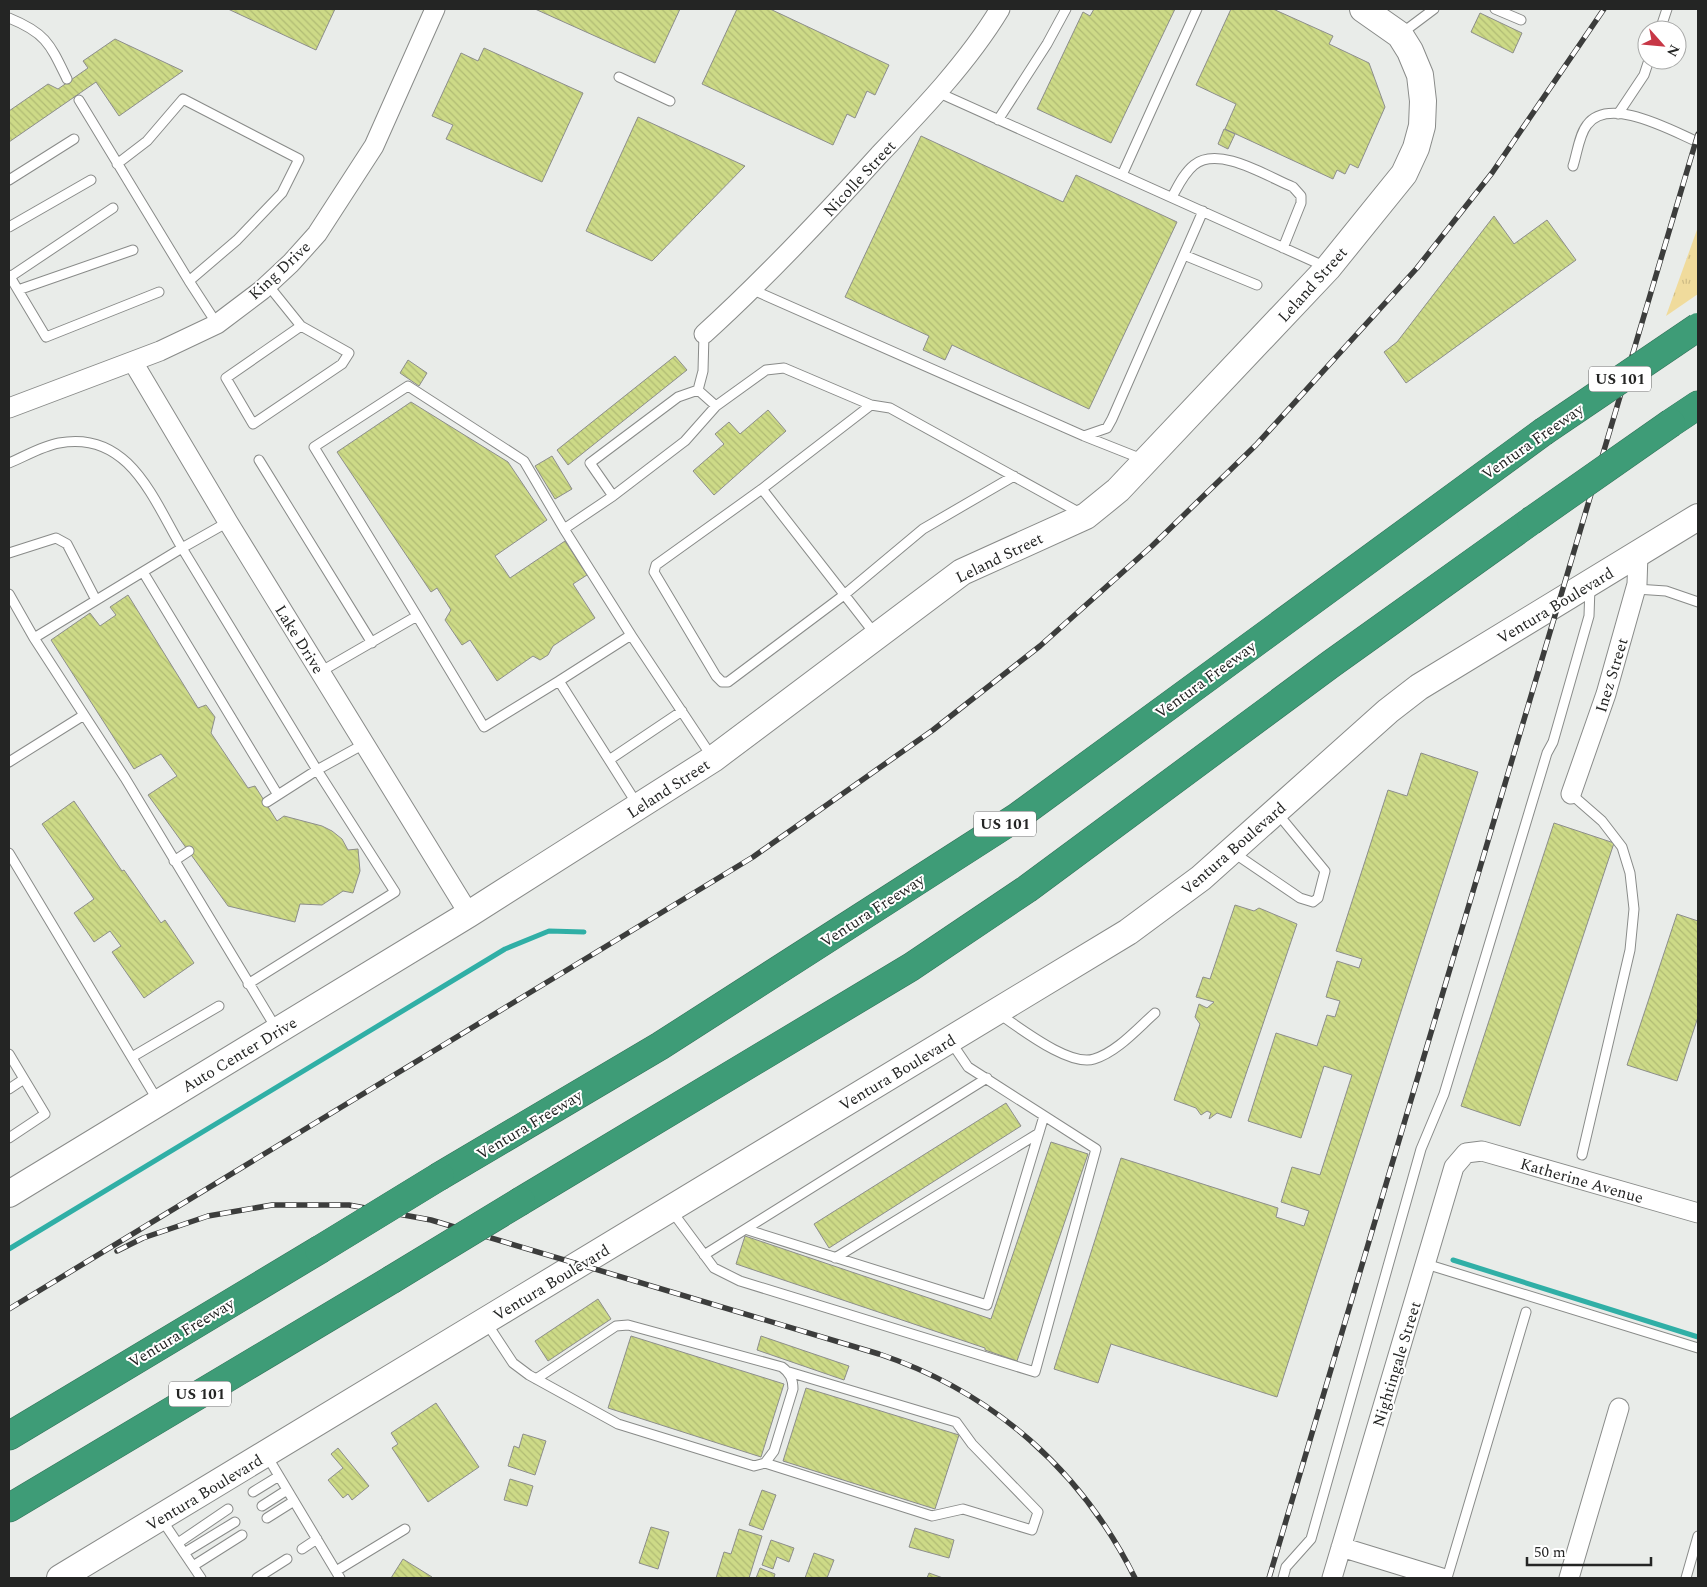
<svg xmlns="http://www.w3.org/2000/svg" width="1707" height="1587" font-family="Spectral,serif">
	<defs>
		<pattern id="grass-tufts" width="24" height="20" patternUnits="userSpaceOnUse" patternTransform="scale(1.25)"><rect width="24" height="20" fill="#f0db9c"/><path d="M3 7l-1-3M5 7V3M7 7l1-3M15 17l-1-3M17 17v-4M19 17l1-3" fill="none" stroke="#cebc86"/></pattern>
		<pattern id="building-back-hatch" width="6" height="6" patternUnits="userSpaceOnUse" patternTransform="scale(1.25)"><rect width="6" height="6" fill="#cdda87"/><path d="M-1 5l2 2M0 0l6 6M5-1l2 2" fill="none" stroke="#b0bb74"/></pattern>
	</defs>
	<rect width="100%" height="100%" fill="#e9ece9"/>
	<!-- grass -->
	<path fill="url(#grass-tufts)" d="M 1698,227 L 1698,294 L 1666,316 Z"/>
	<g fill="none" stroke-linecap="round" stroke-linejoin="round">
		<!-- stream -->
		<path stroke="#30afa6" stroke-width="5" d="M 9,1249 L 505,949 L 549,931 L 584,932
			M 1453,1260 L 1698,1337"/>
	</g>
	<!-- building -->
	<path fill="url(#building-back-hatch)" stroke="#8d8e8b" d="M 228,9 L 335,9 L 316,50 Z
		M 535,9 L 680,9 L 655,63 Z
		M 737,9 L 770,9 L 889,65 L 875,95 L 867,91 L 855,118 L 847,114 L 833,145 L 702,84 Z
		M 1094,9 L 1175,9 L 1111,143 L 1037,109 L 1083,12 L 1090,16 Z
		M 1231,9 L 1273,9 L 1333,36 L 1329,44 L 1369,63 L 1385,107 L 1358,168 L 1350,164 L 1345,174 L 1337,170 L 1333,179 L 1225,129 L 1236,104 L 1196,85 Z
		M 1480,13 L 1522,33 L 1513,53 L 1471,32 Z
		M 115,39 L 183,71 L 119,116 L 96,82 L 9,142 L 9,111 L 48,84 L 58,89 L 88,68 L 83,61 Z
		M 484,48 L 583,93 L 542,182 L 446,139 L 453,125 L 432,116 L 461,53 L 478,61 Z
		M 638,117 L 745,166 L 652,261 L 586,231 Z
		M 1224,129 L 1235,134 L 1228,149 L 1218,144 Z
		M 921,136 L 1063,202 L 1076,175 L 1177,222 L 1089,409 L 952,345 L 945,360 L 923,350 L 929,336 L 845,297 Z
		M 1494,216 L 1514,244 L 1547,220 L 1576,260 L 1406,383 L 1384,352 L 1397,342 Z
		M 675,356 L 687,370 L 568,465 L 557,450 Z
		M 408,360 L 427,373 L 419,386 L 400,373 Z
		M 411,402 L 508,462 L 547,520 L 495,556 L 510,578 L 565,541 L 587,575 L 573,584 L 595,618 L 553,646 L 548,655 L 540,660 L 533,656 L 497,681 L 470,640 L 462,645 L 445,620 L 451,610 L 437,588 L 431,592 L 337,452 Z
		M 768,410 L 786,431 L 714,495 L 693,471 L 724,444 L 715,434 L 729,422 L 740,434 Z
		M 552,456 L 572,489 L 555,499 L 535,466 Z
		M 128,595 L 198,708 L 206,705 L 215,717 L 211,733 L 248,788 L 255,786 L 277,821 L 284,816 L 322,826 L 332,831 L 342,839 L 348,850 L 358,849 L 360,871 L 353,893 L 343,891 L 322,905 L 300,904 L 295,922 L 228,906 L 148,795 L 177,776 L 161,754 L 134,769 L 51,640 L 90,613 L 100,626 L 116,615 L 110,607 Z
		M 1421,753 L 1478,772 L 1277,1397 L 1111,1344 L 1098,1383 L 1054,1369 L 1121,1158 L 1278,1208 L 1276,1217 L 1304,1226 L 1309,1211 L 1281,1202 L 1292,1167 L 1320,1175 L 1352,1075 L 1324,1066 L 1301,1138 L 1248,1121 L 1276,1033 L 1317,1046 L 1327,1015 L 1335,1017 L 1340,1001 L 1326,997 L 1337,961 L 1359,968 L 1362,959 L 1336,951 L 1388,790 L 1407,796 Z
		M 74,801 L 122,871 L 124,870 L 161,923 L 165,920 L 194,963 L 144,998 L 112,952 L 121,946 L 110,931 L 94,942 L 74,913 L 94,899 L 42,824 Z
		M 1554,823 L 1614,843 L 1520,1126 L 1461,1106 Z
		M 1235,905 L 1254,911 L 1259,908 L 1297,924 L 1231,1118 L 1217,1113 L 1209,1119 L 1211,1113 L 1207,1111 L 1201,1115 L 1196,1108 L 1174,1100 L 1200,1024 L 1195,1017 L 1199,1004 L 1207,1008 L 1214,1002 L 1196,997 L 1203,977 L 1210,979 Z
		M 1677,914 L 1698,921 L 1698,1017 L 1677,1081 L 1627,1065 Z
		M 1006,1103 L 1021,1126 L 829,1248 L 814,1224 Z
		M 1051,1142 L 1088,1154 L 1017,1361 L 985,1350 L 985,1348 L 736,1264 L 745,1236 L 991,1319 Z
		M 598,1299 L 611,1319 L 548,1361 L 535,1341 Z
		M 631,1336 L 784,1384 L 761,1457 L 608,1408 Z
		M 761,1336 L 849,1366 L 844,1380 L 757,1350 Z
		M 806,1388 L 959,1435 L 935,1509 L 783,1461 Z
		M 436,1403 L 479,1467 L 428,1502 L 392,1448 L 398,1444 L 391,1433 Z
		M 523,1434 L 546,1441 L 535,1475 L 508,1466 L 514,1446 L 519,1448 Z
		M 338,1448 L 369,1486 L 352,1500 L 348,1494 L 343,1498 L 328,1480 L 343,1468 L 331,1454 Z
		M 510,1479 L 533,1486 L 527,1506 L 504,1500 Z
		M 762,1490 L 776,1495 L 763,1530 L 749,1525 Z
		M 651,1527 L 669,1532 L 658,1569 L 639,1563 Z
		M 915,1528 L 954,1540 L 949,1558 L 909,1547 Z
		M 739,1529 L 762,1536 L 749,1578 L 716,1578 L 724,1552 L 731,1554 Z
		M 771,1540 L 794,1548 L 789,1562 L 777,1557 L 773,1569 L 762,1565 Z
		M 814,1553 L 834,1560 L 827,1578 L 805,1578 Z
		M 403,1559 L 432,1577 L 431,1578 L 391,1578 Z
		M 760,1568 L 775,1574 L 774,1578 L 756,1578 Z
		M 929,1573 L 943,1578 L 927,1578 Z"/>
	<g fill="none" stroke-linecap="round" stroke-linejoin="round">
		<defs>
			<path id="lane" d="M 1495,9 L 1521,20
				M 9,18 C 46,33 50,44 67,79
				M 1660,30 L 1667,9
				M 1402,33 L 1434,9
				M 619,77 L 670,101
				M 937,92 L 1326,267
				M 79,100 L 189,281
				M 1618,114 L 1644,75 L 1649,60
				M 998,120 L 1047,44 L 1066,9
				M 117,164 L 147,141 L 183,99 L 299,159 L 282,193 L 237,240 L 189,281 L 217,324
				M 1573,166 C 1577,154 1579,135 1587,125 C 1609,95 1672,131 1698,142
				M 1122,175 L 1197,9
				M 9,180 L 74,139
				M 1172,197 C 1178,186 1184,173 1194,165 C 1219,145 1268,177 1293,187 L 1301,196 L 1301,203 L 1283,248
				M 9,227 L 91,180
				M 1184,255 L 1257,285
				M 9,275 L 46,337 L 159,292
				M 10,277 L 113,208
				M 268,285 L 301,326 L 349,353 L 342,364 L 253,424 L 226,378 L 301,326
				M 18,290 L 133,250
				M 753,290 L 1084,436 L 1107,428 L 1112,419 L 1203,211
				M 698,390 L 716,406 L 766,370 L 784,368 L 871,405
				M 1084,436 L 1142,459
				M 259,460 L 372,643
				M 9,463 C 24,457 42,446 59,443 C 129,430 153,499 182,548 L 228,522
				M 762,489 L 656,565 L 654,572 L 716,676 L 722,682 L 728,682 L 844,595 L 923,529 L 1014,476
				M 613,496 L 685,441 L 716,406
				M 9,553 L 56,538 L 67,544 L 96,600
				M 143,572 L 278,795
				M 1636,589 L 1666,591 L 1698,602
				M 9,594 L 34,638 L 125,778 L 276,1028
				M 417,616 L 314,447 L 408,386 L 524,461 L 564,529
				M 875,634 L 762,489 L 871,405 L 890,408 L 1082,514
				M 631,635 L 564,529 L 613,496 L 590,463 L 678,397 L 698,390 L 703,371 L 704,334
				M 34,638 L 182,548 L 317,770 L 364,744
				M 320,672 L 417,616 L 484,727 L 559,681
				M 609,760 L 682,711
				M 9,762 L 84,715
				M 1571,794 L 1602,821 L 1622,847 L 1630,873 L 1634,909 L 1630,950 L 1582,1155
				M 637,804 L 559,681 L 631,635 L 712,757
				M 9,853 L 158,1101
				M 1234,853 L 1300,898 L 1313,902 L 1318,898 L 1325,871 L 1278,814
				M 174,861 L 189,851
				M 248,984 L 395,892 L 317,770 L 267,802
				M 999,1014 C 1019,1027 1069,1067 1094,1059 C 1117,1052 1137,1029 1155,1013
				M 9,1054 L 45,1114 L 9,1138
				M 132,1057 L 219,1006
				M 9,1089 L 24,1079
				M 671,1210 L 714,1268 L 740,1281 L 1035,1372 L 1096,1149 L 968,1067 L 951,1042
				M 748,1230 L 987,1305 L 1044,1116
				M 704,1255 L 987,1078
				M 835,1258 L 1039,1133
				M 1426,1264 L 1698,1348
				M 486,1322 L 513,1363 L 529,1375 L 618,1424 L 754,1466 L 765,1463 L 774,1451 L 793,1389 C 793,1379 790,1373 782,1367 L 628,1325 L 616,1326 L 536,1379
				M 267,1456 L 340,1578
				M 765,1463 L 932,1516 L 963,1509 L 1032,1530 L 1038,1512 L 972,1444 L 956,1422 L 789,1372
				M 253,1492 L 279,1476
				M 262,1506 L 287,1490
				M 267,1518 L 294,1501
				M 162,1520 L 201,1578
				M 178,1543 L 228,1509
				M 302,1549 L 317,1539
				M 184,1553 L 235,1522
				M 193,1566 L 242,1535
				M 336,1571 L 405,1529
				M 257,1578 L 287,1559
				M 1283,1578 L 1286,1567 L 1311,1539 L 1421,1149 L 1444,1094 L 1547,753 L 1553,742 L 1589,616 L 1590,587
				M 1447,1578 L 1526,1312
				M 1686,1578 L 1698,1536"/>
			<path id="street" d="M 704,334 C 766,278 823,217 879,155 C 922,110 968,62 1000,9
				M 133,362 L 228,522 L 469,914
				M 9,408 L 160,351 L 217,324 L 262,290 L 291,263 L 317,234 L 374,146 L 435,9
				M 1571,794 L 1606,694 L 1637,584 L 1638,554
				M 1341,1547 L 1442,1578
				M 1332,1578 L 1454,1167 L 1466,1153 L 1482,1151 L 1698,1213
				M 1569,1578 L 1619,1408"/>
			<path id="secondary" d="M 9,1194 L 469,914 L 713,759 L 962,572 L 1086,516 L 1118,490 L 1328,268 L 1404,174 L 1416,148 L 1422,126 L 1423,101 L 1420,75 L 1410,51 L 1400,35 L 1363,9
				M 60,1578 L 1128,932 L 1201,878 L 1388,711 L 1419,687 L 1698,517"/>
			<path id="highway" d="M 1671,423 L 1698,405
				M 440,1176 L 660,1046 L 1017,817 L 1543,432
				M 521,1201 L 911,967 L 1027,889 L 1331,664 L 1531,521
				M 9,1436 L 319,1250
				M 9,1508 L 391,1280"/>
		</defs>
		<!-- lane casing -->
		<use href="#lane" stroke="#898b89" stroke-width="11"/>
		<!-- street casing -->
		<use href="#street" stroke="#898b89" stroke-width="21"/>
		<!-- secondary casing -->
		<use href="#secondary" stroke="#898b89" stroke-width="28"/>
		<!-- highway casing -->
		<use href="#highway" stroke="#35725a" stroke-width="29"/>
		<!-- lane -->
		<use href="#lane" stroke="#fff" stroke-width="9"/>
		<!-- street -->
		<use href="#street" stroke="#fff" stroke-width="19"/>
		<!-- secondary -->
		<use href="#secondary" stroke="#fff" stroke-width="26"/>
		<!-- highway -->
		<use href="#highway" stroke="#3e9c77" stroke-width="28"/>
		<defs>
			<path id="rail" d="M 117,1251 L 143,1238 L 208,1216 L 272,1205 L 349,1205 L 431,1220 L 879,1354 C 993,1392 1082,1471 1135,1578
				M 9,1309 L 753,857 L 933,730 L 1040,646 L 1152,546 L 1256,445 L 1417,268 L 1492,173 L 1604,9
				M 1269,1578 L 1698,134"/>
		</defs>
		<!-- rail casing -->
		<use href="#rail" stroke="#3c3d3c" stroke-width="5.5"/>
		<!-- rail -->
		<use href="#rail" stroke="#fff" stroke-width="4" stroke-dasharray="11" stroke-linecap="butt"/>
		<defs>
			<path id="highway-bridge" d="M 1543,432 L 1698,327
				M 1531,521 L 1671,423
				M 319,1250 L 440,1176
				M 391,1280 L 521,1201"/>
		</defs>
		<!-- highway-bridge casing -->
		<use href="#highway-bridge" stroke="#35725a" stroke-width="29" stroke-linecap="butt"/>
		<!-- highway-bridge -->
		<use href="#highway-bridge" stroke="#3e9c77" stroke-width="28"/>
	</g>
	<g text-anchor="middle" stroke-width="4" stroke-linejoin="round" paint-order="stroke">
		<!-- shield labels -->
		<g fill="#fff" stroke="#666" stroke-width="1">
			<rect x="1589" y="366.5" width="62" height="25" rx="4"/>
			<rect x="974" y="811.5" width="62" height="25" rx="4"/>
			<rect x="169" y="1381.5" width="62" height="25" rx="4"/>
		</g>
		<g font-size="15" font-weight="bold" fill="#242524">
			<text x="1620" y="384">US 101</text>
			<text x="1005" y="829">US 101</text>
			<text x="200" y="1399">US 101</text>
		</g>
		<!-- street labels -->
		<g font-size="16" fill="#242524" stroke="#fff">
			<text transform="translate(859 178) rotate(-47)" y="6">Nicolle Street</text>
			<text transform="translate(279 270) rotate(-43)" y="6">King Drive</text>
			<text transform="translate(1312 284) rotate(-48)" y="6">Leland Street</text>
			<text transform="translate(1532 441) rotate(-35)" y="6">Ventura Freeway</text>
			<text transform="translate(999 557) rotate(-26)" y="6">Leland Street</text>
			<text transform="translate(1555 605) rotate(-31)" y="6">Ventura Boulevard</text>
			<text transform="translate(300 639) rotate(58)" y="6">Lake Drive</text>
			<text transform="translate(1611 675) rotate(-73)" y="6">Inez Street</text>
			<text transform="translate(1205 679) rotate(-36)" y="6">Ventura Freeway</text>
			<text transform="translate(668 788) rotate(-33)" y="6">Leland Street</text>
			<text transform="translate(1233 848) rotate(-41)" y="6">Ventura Boulevard</text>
			<text transform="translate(872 910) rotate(-33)" y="6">Ventura Freeway</text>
			<text transform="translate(239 1054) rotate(-31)" y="6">Auto Center Drive</text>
			<text transform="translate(897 1072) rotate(-31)" y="6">Ventura Boulevard</text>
			<text transform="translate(529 1124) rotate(-31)" y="6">Ventura Freeway</text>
			<text transform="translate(1582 1180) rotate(16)" y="6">Katherine Avenue</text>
			<text transform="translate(551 1282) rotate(-31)" y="6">Ventura Boulevard</text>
			<text transform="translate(181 1332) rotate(-31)" y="6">Ventura Freeway</text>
			<text transform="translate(1396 1364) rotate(-73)" y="6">Nightingale Street</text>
			<text transform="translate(204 1492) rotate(-31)" y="6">Ventura Boulevard</text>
		</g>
	</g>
	<!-- border -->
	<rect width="1707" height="1587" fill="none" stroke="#242524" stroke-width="20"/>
	<!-- north arrow -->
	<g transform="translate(1662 45) rotate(117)"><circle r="24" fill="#ffffff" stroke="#a7a8a7"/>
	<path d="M0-4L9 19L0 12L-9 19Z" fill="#c73746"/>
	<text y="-8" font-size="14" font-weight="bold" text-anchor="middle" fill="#242524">N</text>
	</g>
	<!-- scale -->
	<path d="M1527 1557v8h124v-8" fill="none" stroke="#242524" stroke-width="2.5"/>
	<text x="1534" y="1557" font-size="15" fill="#242524" stroke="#ffffff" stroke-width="4" paint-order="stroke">50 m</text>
</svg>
